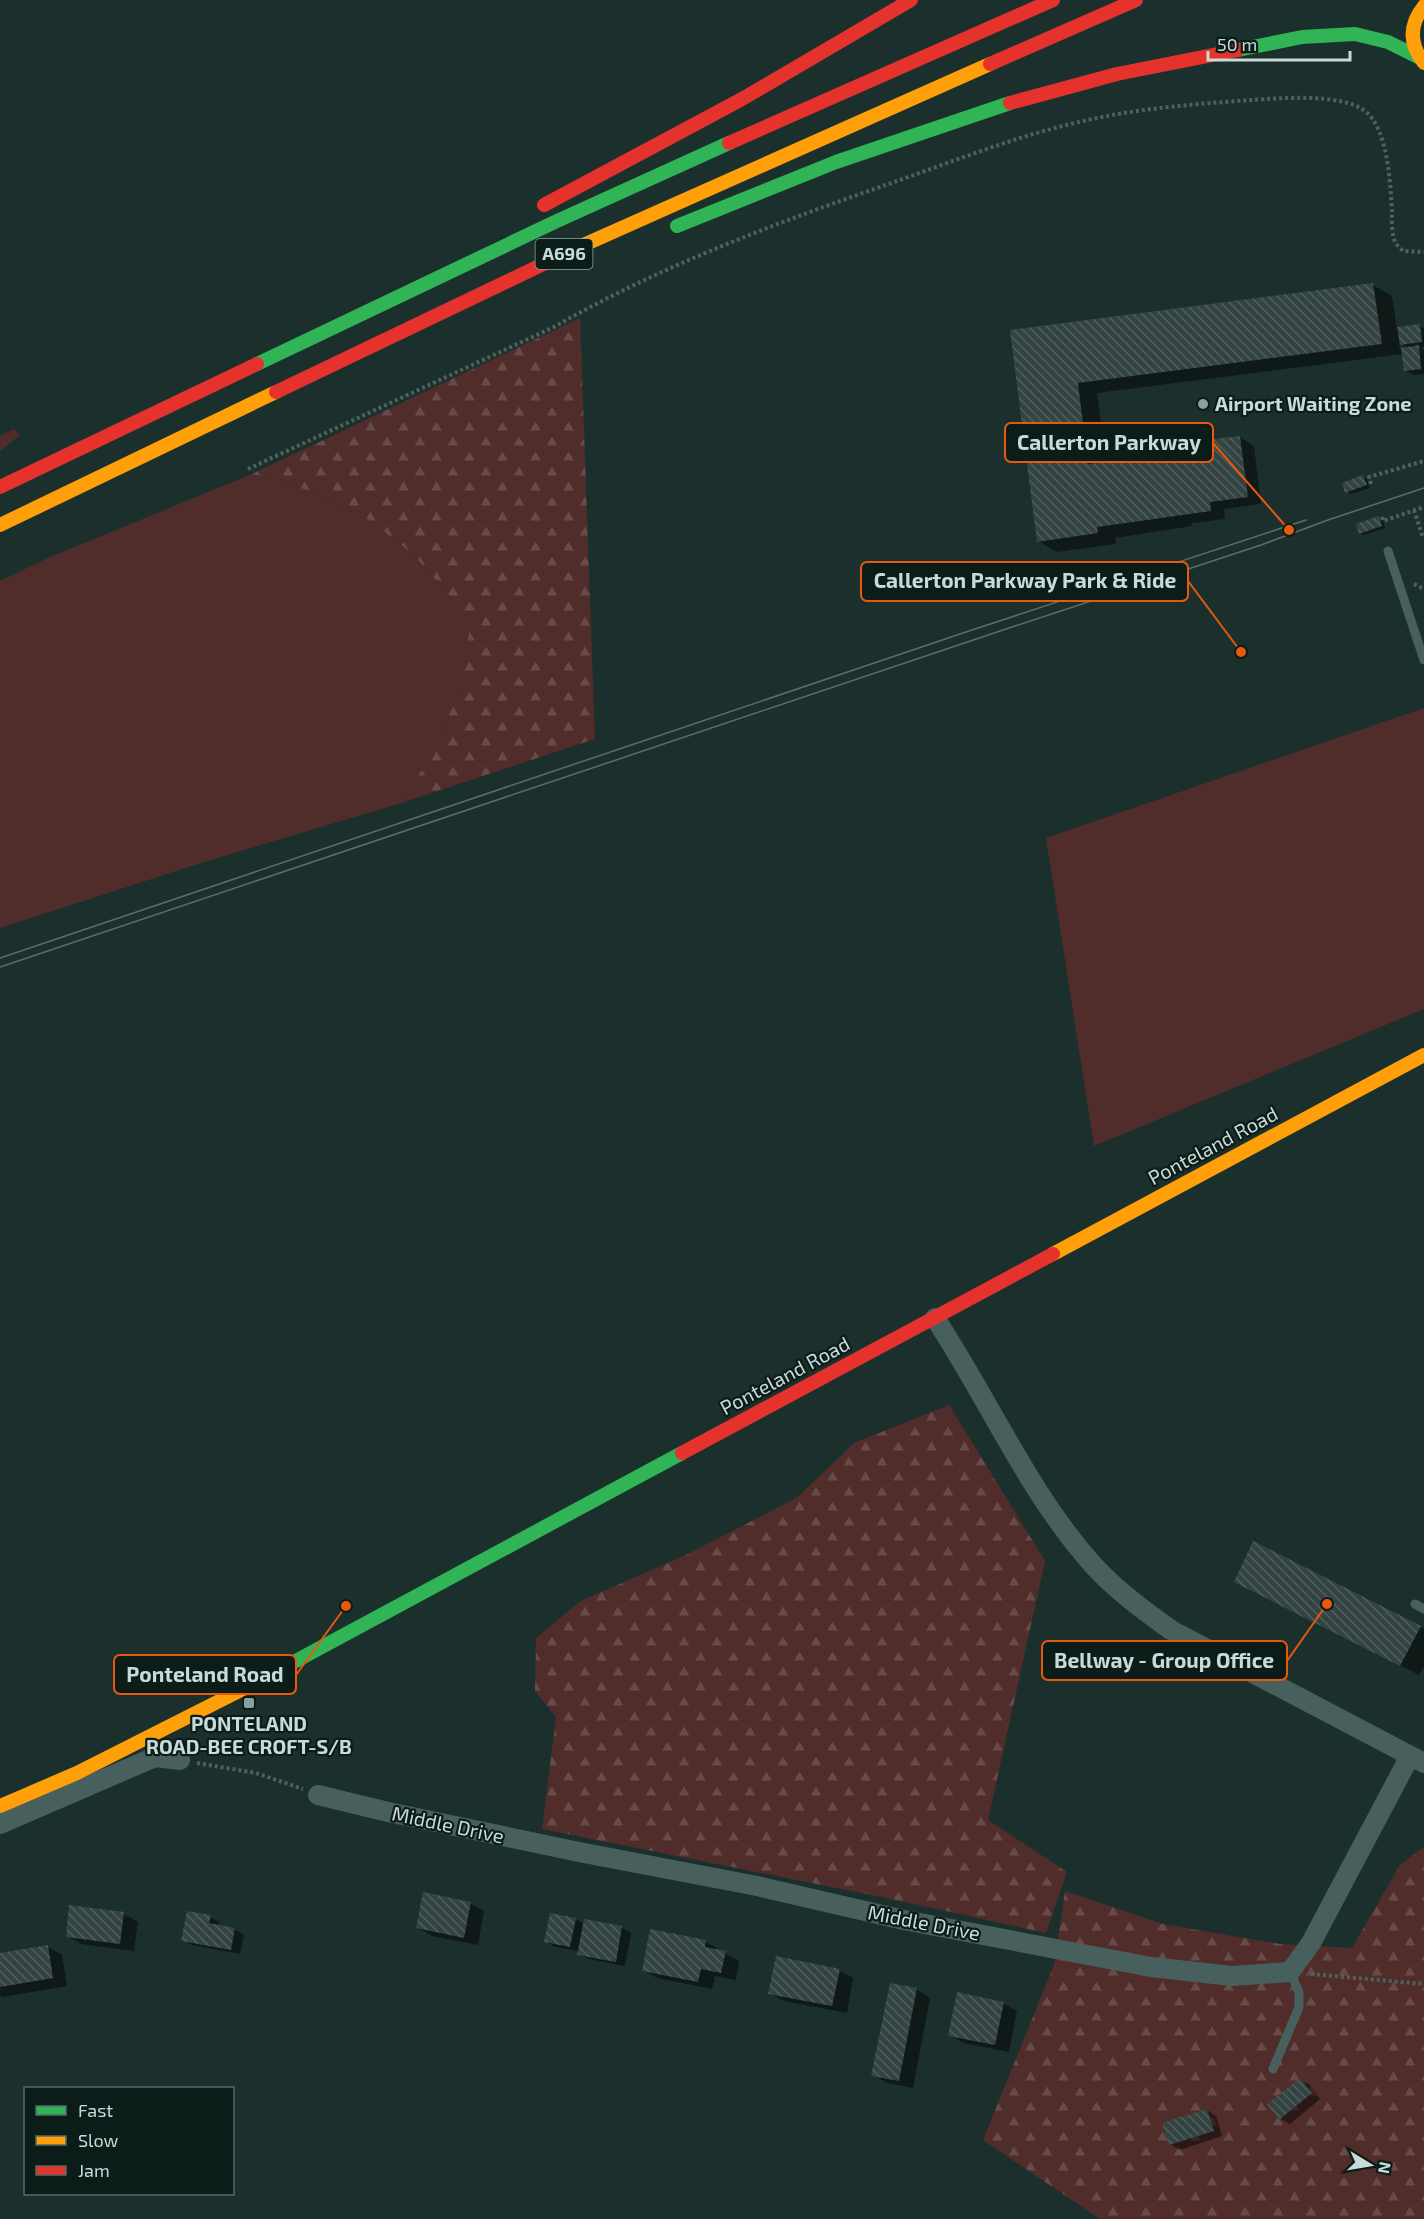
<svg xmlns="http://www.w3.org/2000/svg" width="1424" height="2219" font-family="'Exo 2',sans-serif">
	<defs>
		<pattern id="forest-firs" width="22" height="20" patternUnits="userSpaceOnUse" patternTransform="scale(1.5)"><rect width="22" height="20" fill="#502d2a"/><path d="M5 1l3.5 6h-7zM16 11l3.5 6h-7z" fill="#684b48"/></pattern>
		<pattern id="building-back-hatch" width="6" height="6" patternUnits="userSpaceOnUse" patternTransform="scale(1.5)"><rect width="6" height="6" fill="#344442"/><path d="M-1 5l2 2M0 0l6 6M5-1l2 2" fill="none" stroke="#505e5d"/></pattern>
	</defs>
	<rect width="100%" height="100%" fill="#1b302d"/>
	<!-- grass -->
	<path fill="#502d2a" d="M 14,429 L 20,435 L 0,451 L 0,436 Z
		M 252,474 L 314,492 L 369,520 L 413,554 L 448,594 L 471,628 L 459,691 L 433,755 L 398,804 L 204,862 L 0,928 L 0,581 L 48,558 Z
		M 1424,708 L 1424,1009 L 1094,1146 L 1046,838 Z"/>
	<!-- forest -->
	<path fill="url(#forest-firs)" d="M 580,318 L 595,739 L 398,804 L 433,755 L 459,691 L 470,628 L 448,594 L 413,554 L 369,520 L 314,492 L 252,474 Z
		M 949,1405 L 1045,1561 L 988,1820 L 1067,1872 L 1046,1933 L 882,1897 L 542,1829 L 556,1717 L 535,1691 L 536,1638 L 581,1601 L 686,1555 L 798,1497 L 854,1443 Z
		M 1424,1847 L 1424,2219 L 1100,2219 L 983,2140 L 1054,1965 L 1065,1891 L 1163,1924 L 1280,1944 L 1352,1948 L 1400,1865 Z"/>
	<!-- shadow -->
	<path fill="#0007" fill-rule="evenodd" d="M 1373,285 L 1392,296 L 1397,329 L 1419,326 L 1424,328 L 1424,347 L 1420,348 L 1424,350 L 1424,374 L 1414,375 L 1405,370 L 1403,354 L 1097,393 L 1106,464 L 1206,451 L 1240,437 L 1254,446 L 1261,504 L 1224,509 L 1225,519 L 1192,523 L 1192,526 L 1115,538 L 1116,544 L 1057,552 L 1038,541 L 1012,331 ZM 1399,343 L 1408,348 L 1400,349 Z
		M 1363,477 L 1367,479 L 1370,488 L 1351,494 L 1347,492 Z
		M 1379,518 L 1383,520 L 1385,528 L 1364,535 L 1360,533 Z
		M 1253,1543 L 1424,1629 L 1424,1666 L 1419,1675 L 1255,1592 Z
		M 470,1903 L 484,1911 L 478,1945 L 432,1936 L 417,1927 Z
		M 71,1907 L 124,1914 L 138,1922 L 134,1951 L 81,1944 L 67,1936 Z
		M 210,1917 L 219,1922 L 218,1926 L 234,1929 L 244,1935 L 240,1954 L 192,1945 L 183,1940 Z
		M 576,1919 L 585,1924 L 586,1921 L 622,1928 L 631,1933 L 625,1966 L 588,1959 L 579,1954 L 580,1951 L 555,1947 L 545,1941 Z
		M 651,1931 L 706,1942 L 739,1961 L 736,1980 L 715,1976 L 712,1989 L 657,1978 L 643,1970 Z
		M 47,1946 L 62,1955 L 67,1986 L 2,1997 L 0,1995 L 0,1954 Z
		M 839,1970 L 853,1978 L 847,2013 L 784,2001 L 770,1993 Z
		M 916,1989 L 930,1998 L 913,2088 L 887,2083 L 873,2075 Z
		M 1003,2003 L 1017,2011 L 1009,2052 L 964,2043 L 950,2035 Z
		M 1300,2080 L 1310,2085 L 1320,2099 L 1290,2124 L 1280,2118 Z
		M 1207,2110 L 1216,2116 L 1222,2136 L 1180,2150 L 1170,2144 Z"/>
	<!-- building -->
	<path fill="url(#building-back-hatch)" d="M 1373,283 L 1382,344 L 1078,383 L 1088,464 L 1204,450 L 1203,440 L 1240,436 L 1248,497 L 1210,502 L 1211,511 L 1097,527 L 1098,533 L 1037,542 L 1010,330 Z
		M 1420,324 L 1422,342 L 1400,345 L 1397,327 Z
		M 1419,345 L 1421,369 L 1404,371 L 1401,348 Z
		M 1363,475 L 1367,485 L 1345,493 L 1342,483 Z
		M 1379,516 L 1382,526 L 1359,534 L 1356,524 Z
		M 1253,1541 L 1421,1626 L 1400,1666 L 1234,1582 Z
		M 423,1892 L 471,1902 L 464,1938 L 416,1928 Z
		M 69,1905 L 124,1912 L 120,1944 L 66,1937 Z
		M 187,1911 L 211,1915 L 209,1923 L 235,1928 L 231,1950 L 181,1941 Z
		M 550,1913 L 576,1918 L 570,1947 L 544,1942 Z
		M 584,1919 L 622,1926 L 616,1962 L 577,1955 Z
		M 650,1929 L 706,1940 L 705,1947 L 726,1951 L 721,1973 L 701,1969 L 698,1982 L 642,1971 Z
		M 48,1945 L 53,1978 L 0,1987 L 0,1953 Z
		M 776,1956 L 840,1969 L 832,2006 L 768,1994 Z
		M 890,1983 L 917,1988 L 899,2081 L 871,2076 Z
		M 957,1992 L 1004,2002 L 995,2045 L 948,2036 Z
		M 1300,2078 L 1312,2093 L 1279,2120 L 1267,2104 Z
		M 1207,2109 L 1214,2131 L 1169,2145 L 1162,2123 Z"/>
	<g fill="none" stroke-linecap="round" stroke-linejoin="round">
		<!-- path -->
		<path stroke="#4f615f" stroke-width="4" stroke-dasharray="3 3" stroke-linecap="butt" d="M 248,469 L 554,327 C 657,268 768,226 880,187 C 947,164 1014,136 1084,121 C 1139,108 1196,104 1252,100 C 1281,98 1341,93 1365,111 C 1388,129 1390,182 1392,210 C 1392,221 1391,234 1396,244 L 1403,251 L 1424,252
			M 1371,484 L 1369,477 L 1424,461
			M 1414,510 L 1423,538
			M 1382,517 L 1383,521 L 1424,507
			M 1414,584 L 1424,589
			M 197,1763 L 256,1773 L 303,1789
			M 1311,1974 L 1424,1984"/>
		<!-- lane -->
		<path stroke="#48605d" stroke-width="9" d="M 1388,551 L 1424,660
			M 1415,1604 L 1424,1609
			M 1273,2069 L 1299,2007 L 1299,1992 L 1290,1972"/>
		<!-- street -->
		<path stroke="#48605d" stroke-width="20" d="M 935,1318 C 989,1400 1028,1492 1093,1565 C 1116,1590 1143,1610 1171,1630 L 1424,1763
			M 318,1795 L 388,1812 L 579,1852 L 757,1886 L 904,1920 L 1151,1967 L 1232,1976 L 1290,1972 L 1311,1943 L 1410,1756
			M 0,1824 L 155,1757 L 180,1760"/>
		<!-- fast -->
		<path stroke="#30b455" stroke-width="14" d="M 1238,50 L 1302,37 L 1355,34 L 1388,42 L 1418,57
			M 677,226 L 836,162 L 1010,103
			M 257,364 L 557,221 L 729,143
			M 253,1684 L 682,1453"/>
		<!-- slow -->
		<path stroke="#ff9f0a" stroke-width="14" d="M 1424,6 C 1409,25 1409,44 1424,63
			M 579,247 L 990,64
			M 0,525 L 276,392
			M 1053,1254 L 1424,1055
			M 0,1806 L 77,1773 L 253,1684"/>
		<!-- jam -->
		<path stroke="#e5322d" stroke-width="14" d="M 990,64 L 1136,0
			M 1010,103 L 1117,74 L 1238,50
			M 729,143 L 1053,0
			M 544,205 L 742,99 L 911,0
			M 276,392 L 579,247
			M 0,487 L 257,364
			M 682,1453 L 1053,1254"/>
		<!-- tram -->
		<path stroke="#5c6e6c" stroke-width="1.5" d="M 0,958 L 969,631 L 1306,520
			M 0,967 L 1009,628 L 1261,545 L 1328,520 L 1424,488"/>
	</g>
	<!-- markers -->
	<g fill="#8b9f9c" stroke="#0c1c19" stroke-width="2">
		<circle cx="1203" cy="404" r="6"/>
		<rect x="243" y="1697" width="12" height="12" rx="3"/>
	</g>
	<g text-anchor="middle" stroke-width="4.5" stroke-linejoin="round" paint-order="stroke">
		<!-- shield labels -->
		<rect fill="#0c1c19" stroke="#90a29f" stroke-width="1.5" x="535.5" y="239" width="57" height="30" rx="4.5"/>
		<g font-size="18" font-weight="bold" fill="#c8dbd8">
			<text x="564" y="260">A696</text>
		</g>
		<!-- poi labels -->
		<g font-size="20" font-weight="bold" fill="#c8dbd8" stroke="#0c1c19" text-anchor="start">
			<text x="1215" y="411">Airport Waiting Zone</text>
			<text x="249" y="1731" text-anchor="middle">PONTELAND<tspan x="249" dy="23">ROAD-BEE CROFT-S/B</tspan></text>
		</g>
		<!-- street labels -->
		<g font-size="20" fill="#c8dbd8" stroke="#0c1c19">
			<text transform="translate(1213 1146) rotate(-28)" y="7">Ponteland Road</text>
			<text transform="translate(785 1376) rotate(-28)" y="7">Ponteland Road</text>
			<text transform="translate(448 1825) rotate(12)" y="7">Middle Drive</text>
			<text transform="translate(924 1923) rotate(11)" y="7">Middle Drive</text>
		</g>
	</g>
	<!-- callouts -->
	<path fill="none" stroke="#e8590c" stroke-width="2" d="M1289 530L1213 443M1241 652L1188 581M1327 1604L1287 1661M346 1606L296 1675"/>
	<g fill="#e8590c" stroke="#0c1c19" stroke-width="2">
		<circle cx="1289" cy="530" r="6"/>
		<circle cx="1241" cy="652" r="6"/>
		<circle cx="1327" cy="1604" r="6"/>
		<circle cx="346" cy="1606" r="6"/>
	</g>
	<g fill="#0c1c19" stroke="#e8590c" stroke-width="2">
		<rect x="1005" y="423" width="208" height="39" rx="6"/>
		<rect x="861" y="562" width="327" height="39" rx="6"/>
		<rect x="1042" y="1641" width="245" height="39" rx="6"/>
		<rect x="114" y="1655" width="182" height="39" rx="6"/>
	</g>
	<g font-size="21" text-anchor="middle" font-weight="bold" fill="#c8dbd8">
		<text x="1109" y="450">Callerton Parkway</text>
		<text x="1025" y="588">Callerton Parkway Park &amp; Ride</text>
		<text x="1164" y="1668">Bellway - Group Office</text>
		<text x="205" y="1682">Ponteland Road</text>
	</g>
	<!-- legend -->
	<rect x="24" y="2087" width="210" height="108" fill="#0c1c19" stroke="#576865" stroke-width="1.5"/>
	<rect x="36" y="2106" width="30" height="9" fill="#30b455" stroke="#576865" stroke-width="1.5"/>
	<text x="78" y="2117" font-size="18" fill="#c8dbd8">Fast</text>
	<rect x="36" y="2136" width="30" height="9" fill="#ff9f0a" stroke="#576865" stroke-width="1.5"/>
	<text x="78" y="2147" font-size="18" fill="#c8dbd8">Slow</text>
	<rect x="36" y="2166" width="30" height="9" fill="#e5322d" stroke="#576865" stroke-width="1.5"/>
	<text x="78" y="2177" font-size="18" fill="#c8dbd8">Jam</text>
	<!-- north arrow -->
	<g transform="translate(1370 2165) rotate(101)" stroke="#0c1c19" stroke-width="4.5" paint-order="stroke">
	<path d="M0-4.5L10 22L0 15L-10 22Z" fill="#c8dbd8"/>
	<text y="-9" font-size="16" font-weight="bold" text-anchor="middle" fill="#c8dbd8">N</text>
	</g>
	<!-- scale -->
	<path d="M1208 51v9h142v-9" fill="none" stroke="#c8dbd8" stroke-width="3"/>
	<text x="1217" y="51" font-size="18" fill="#c8dbd8" stroke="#0c1c19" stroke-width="4.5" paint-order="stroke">50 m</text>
</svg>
